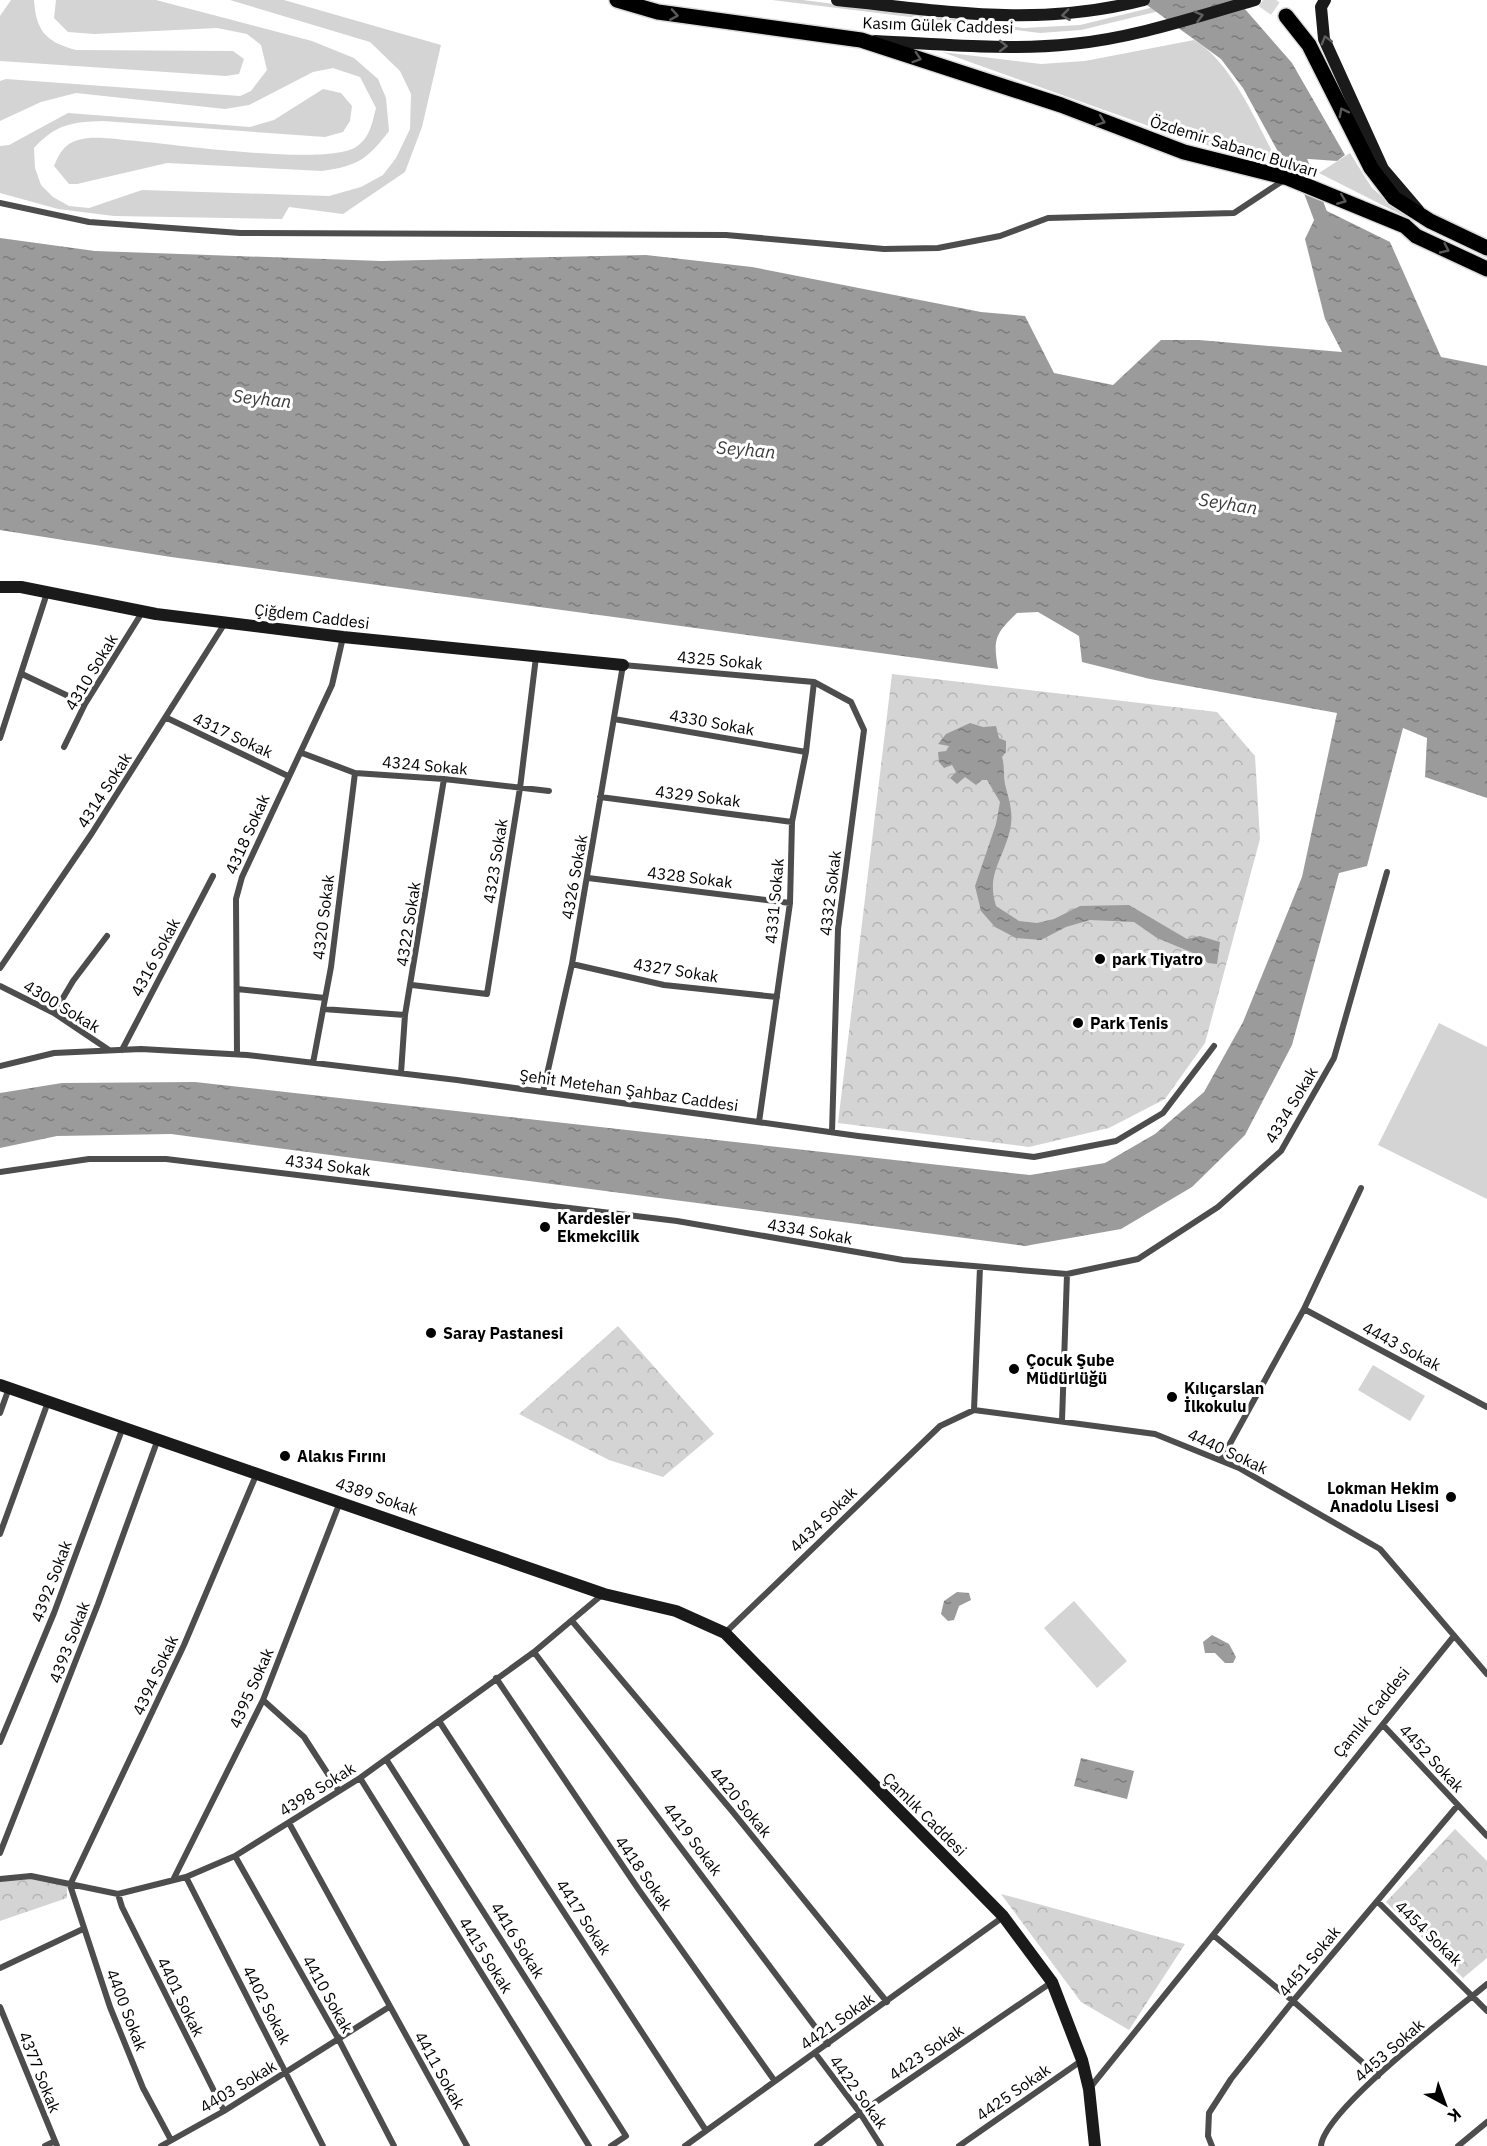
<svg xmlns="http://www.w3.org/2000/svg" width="1487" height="2146" font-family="'IBM Plex Sans',sans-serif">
	<defs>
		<pattern id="park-crowns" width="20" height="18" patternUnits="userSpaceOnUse" patternTransform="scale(1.5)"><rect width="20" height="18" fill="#d4d4d4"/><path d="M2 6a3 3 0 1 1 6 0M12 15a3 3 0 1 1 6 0" fill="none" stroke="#b4b4b4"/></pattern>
		<pattern id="water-ripples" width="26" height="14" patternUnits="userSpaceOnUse" patternTransform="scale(1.5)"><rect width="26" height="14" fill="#9b9b9b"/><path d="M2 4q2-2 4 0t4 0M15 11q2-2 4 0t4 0" fill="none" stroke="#7c7c7c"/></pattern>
	</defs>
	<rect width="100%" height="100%" fill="#fff"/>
	<!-- grass -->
	<path fill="#d4d4d4" d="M 11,0 L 34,0 C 36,31 46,42 76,50 L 233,51 L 244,59 L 239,74 L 226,76 L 0,61 L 0,16 Z
		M 56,0 L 156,0 L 312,41 L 354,58 L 378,79 L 386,98 L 389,131 C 367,160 357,166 322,171 L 167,163 L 77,184 L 69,184 L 54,166 C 59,154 64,144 78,140 C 95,135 119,140 137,141 C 179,145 327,166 356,147 C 370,138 372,123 376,108 L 360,77 L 333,68 L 313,72 L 249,105 L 225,109 L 76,93 L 41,102 L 0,121 L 0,81 L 6,79 L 240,96 L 251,91 L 267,70 L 261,45 L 247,34 L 217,28 L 94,34 L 68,32 L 54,18 Z
		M 230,0 L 284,0 L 441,45 L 422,127 L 405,172 L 343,214 L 289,207 L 282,219 L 114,216 L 58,209 L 0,193 L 0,146 L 9,145 L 68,113 L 250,127 L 274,120 L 323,89 L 341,93 L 352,106 L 350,121 L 343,132 L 325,137 L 103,121 C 72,122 56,124 34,148 L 35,168 L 41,185 L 53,197 L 69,206 L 89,208 L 142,190 L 329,196 L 361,187 L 383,175 L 396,158 L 410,129 L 411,94 L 400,71 L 370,42 Z
		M 772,0 L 803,0 L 1024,28 L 1080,25 L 1183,0 L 1205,0 L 1081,30 L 1040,33 Z
		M 1194,40 C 1233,63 1257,125 1279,164 L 1191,141 L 942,52 L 1041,64 L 1085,61 Z
		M 1350,153 L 1372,188 L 1393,206 L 1487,253 L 1487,258 L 1319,173 Z
		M 1439,1023 L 1487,1047 L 1487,1199 L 1378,1145 Z
		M 1373,1365 L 1425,1396 L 1410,1421 L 1358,1390 Z
		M 1074,1601 L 1127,1661 L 1097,1688 L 1044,1628 Z"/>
	<!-- park -->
	<path fill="url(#park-crowns)" d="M 892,674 L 1217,712 L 1255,756 L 1260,839 L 1205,1043 L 1165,1099 L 1109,1128 L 1029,1147 L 838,1123 Z
		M 618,1326 L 714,1434 L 663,1477 L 609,1460 L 519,1414 Z
		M 1455,1829 L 1487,1861 L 1487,1958 L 1463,1978 L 1386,1902 Z
		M 31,1876 L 67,1885 L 67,1898 L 0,1921 L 0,1879 Z
		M 1001,1894 L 1185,1944 L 1129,2030 L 1081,2002 Z"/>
	<!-- water -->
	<path fill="url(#water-ripples)" d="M 1140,0 L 1237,0 L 1292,63 L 1345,155 L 1337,161 L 1281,157 L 1243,88 L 1221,59 Z
		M 1325,210 L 1390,242 L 1441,357 L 1487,366 L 1487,798 L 1425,777 L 1427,738 L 1403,728 L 1367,866 L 1339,873 L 1292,1045 L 1245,1135 L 1192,1187 L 1121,1229 L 1025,1246 L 171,1134 L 57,1136 L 0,1148 L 0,1093 L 62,1083 L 195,1082 L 1030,1175 L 1105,1163 L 1155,1134 L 1204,1092 L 1243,1022 L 1302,877 L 1337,713 L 1150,679 L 1082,662 L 1079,636 L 1038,612 L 1017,613 C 995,634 993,639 998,669 L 171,557 L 0,530 L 0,238 L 95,251 L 381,261 L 646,255 L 752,267 L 981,312 L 1025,316 L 1054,373 L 1113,385 L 1161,340 L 1199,340 L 1342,352 L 1325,319 L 1305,239 L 1317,214 Z
		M 970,723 L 983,727 L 996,726 L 999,738 L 1006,741 L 1006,752 L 1002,757 C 1005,766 1003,775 1005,784 C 1009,801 1014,812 1010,830 C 1003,860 986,874 996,906 L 1019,921 L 1037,923 L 1054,919 L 1080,906 L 1129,905 L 1187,939 L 1200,936 L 1220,942 L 1217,964 L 1208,963 L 1198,955 L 1157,938 L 1134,922 L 1090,920 L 1066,927 L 1041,940 L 1016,938 L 995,927 L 981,911 L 975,886 L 996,824 L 1000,802 L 987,780 L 982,780 L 976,785 L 965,777 L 957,784 L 950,778 L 956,772 L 952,765 L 944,768 L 939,762 L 938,752 L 946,751 L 949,746 L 938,744 L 946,734 Z
		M 957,1592 L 969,1593 L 971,1600 L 959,1606 L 954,1620 L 948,1621 L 941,1614 L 944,1601 Z
		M 1212,1635 L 1229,1644 L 1236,1657 L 1233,1663 L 1225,1663 L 1215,1653 L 1205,1653 L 1203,1642 Z
		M 1081,1758 L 1134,1771 L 1127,1799 L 1074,1786 Z"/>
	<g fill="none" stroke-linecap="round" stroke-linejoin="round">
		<!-- canal -->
		<path stroke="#9b9b9b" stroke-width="15" d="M 1292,140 L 1327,233"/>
		<!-- primary-tunnel -->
		<path stroke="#d9d9d9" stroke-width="15" stroke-dasharray="15 8" stroke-linecap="butt" d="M 1263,0 L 1286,16"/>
		<defs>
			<path id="primary" d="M 617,0 L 658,12 L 861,40 L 1061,105 L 1184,152 L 1288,178 L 1405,226 L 1416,236 L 1487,269
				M 1286,16 L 1309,45 L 1371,168 L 1394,198 L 1430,221 L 1487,248"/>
		</defs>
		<!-- primary casing -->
		<use href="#primary" stroke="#dbdbdb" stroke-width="18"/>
		<!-- street -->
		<path stroke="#4d4d4d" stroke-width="6" d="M 0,203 L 89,222 L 240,233 L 726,235 L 884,249 L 938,248 L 1000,236 L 1048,218 L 1234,213 L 1284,180
			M 22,674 L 85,704
			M 167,718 L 288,776
			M 614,719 L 806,752
			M 0,738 L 47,593
			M 64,747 L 85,704 L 143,611
			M 302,753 L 355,773 L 444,779 L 549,791
			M 600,797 L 792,822
			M 588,878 L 790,903
			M 572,964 L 664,985 L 777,997
			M 0,968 L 92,833 L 225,623
			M 412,985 L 487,994 L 520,788 L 536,657
			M 0,986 L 54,1013 L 109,1050
			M 237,989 L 325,998
			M 323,1009 L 405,1015
			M 54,1013 L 73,981 L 107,936
			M 122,1050 L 213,876
			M 237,1054 L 236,899 L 242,877 L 332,685 L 343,637
			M 313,1063 L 331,967 L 355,773
			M 0,1066 L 54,1053 L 141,1049 L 247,1055 L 457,1080 L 858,1136 L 1034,1157 L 1116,1141 L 1163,1113 L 1214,1046
			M 401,1073 L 405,1015 L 444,779
			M 543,1092 L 572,964 L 623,665 L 814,682 L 851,702 L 864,730 L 838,929 L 832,1132
			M 759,1122 L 790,903 L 792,822 L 806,752 L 814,682
			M 0,1172 L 89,1159 L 166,1159 L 677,1221 L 903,1260 L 1067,1274 L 1138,1259 L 1218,1207 L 1281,1151 L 1334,1058 L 1387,872
			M 1304,1309 L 1487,1407
			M 974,1410 L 980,1267
			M 0,1413 L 9,1388
			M 1062,1421 L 1067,1274
			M 1221,1460 L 1304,1309 L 1361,1188
			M 0,1534 L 48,1402
			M 572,1621 L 732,1811 L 887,2002
			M 725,1633 L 940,1426 L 974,1410 L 1155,1434 L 1239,1468 L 1380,1549 L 1487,1674
			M 534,1652 L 828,2044
			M 496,1678 L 639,1890 L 774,2080
			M 263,1700 L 304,1737 L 339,1791
			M 439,1721 L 705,2129
			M 1383,1725 L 1487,1836
			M 0,1742 L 54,1613 L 123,1427
			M 386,1759 L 626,2136 L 611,2146
			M 360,1778 L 589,2146
			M 289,1823 L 467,2146
			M 0,1853 L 98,1604 L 158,1439
			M 235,1856 L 339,2040 L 394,2146
			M 186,1877 L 323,2146
			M 0,1879 L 31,1876 L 118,1894 L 186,1877 L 235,1856 L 360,1778 L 534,1652 L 603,1594
			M 173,1880 L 263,1700 L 340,1502
			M 118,1894 L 122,1907 L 224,2111
			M 1377,1901 L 1487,2011
			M 1213,1935 L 1293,2001 L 1378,2076
			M 0,1968 L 83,1929
			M 0,2007 L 57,2146
			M 815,2053 L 860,2113 L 881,2146
			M 1089,2089 L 1454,1636
			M 171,2140 L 143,2088 L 110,2007 L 70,1885 L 184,1645 L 257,1473
			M 45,2146 L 55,2141
			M 161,2146 L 224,2111 L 389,2007
			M 685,2146 L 1003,1917
			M 817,2146 L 860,2113 L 1052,1982
			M 959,2146 L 1081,2061
			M 1212,2146 L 1208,2136 L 1209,2113 L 1231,2079 L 1293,2001 L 1458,1805
			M 1321,2146 C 1324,2110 1455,2011 1487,1984
			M 1458,2146 L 1487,2122"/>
		<!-- secondary -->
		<path stroke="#1a1a1a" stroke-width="12" d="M 837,0 C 945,11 1037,28 1144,0
			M 1325,0 L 1321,7 L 1324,39 L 1383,169 L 1418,210
			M 875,41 C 940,44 1007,51 1072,44 C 1134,38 1195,17 1255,0
			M 0,587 L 21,587 L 156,614 L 343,637 L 623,665
			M 0,1385 L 604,1594 L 676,1611 L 725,1633 L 1003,1916 L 1052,1982 L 1082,2060 L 1089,2089 L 1095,2146"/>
		<!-- primary -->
		<use href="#primary" stroke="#000" stroke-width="15"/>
	</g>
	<!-- one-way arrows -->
	<defs><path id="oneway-chevron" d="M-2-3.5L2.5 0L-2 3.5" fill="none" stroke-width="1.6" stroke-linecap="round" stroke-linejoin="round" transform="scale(1.5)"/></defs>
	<g stroke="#595959">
		<use href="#oneway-chevron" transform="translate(674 15) rotate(9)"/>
		<use href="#oneway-chevron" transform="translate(917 58) rotate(18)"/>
		<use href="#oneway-chevron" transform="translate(1343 112) rotate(-117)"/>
		<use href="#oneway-chevron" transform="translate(1101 121) rotate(21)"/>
		<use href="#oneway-chevron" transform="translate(1342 200) rotate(22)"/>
		<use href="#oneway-chevron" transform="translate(1445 249) rotate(25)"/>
	</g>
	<g stroke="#5f5f5f">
		<use href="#oneway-chevron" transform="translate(1066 15) rotate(173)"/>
		<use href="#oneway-chevron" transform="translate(1199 16) rotate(-15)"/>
		<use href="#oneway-chevron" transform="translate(1326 40) rotate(-106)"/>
		<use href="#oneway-chevron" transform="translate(1003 46) rotate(1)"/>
	</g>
	<!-- markers -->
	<g fill="#000" stroke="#fff" stroke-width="2">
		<circle cx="1100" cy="959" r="6"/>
		<circle cx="1078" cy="1023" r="6"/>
		<circle cx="545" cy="1227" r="6"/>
		<circle cx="431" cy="1333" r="6"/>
		<circle cx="1014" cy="1369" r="6"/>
		<circle cx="1172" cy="1397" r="6"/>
		<circle cx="285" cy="1456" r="6"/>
		<circle cx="1451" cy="1497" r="6"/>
	</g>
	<g text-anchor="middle" stroke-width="6" stroke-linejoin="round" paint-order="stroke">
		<!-- street labels -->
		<g font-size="16" fill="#000" stroke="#fff">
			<text transform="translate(938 25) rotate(2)" y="6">Kasım Gülek Caddesi</text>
			<text transform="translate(1234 146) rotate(17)" y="6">Özdemir Sabancı Bulvarı</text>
			<text transform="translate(312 616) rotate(7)" y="6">Çiğdem Caddesi</text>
			<text transform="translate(720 660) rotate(5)" y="6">4325 Sokak</text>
			<text transform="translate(91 672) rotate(-59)" y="6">4310 Sokak</text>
			<text transform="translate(712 722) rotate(10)" y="6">4330 Sokak</text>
			<text transform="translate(233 735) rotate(25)" y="6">4317 Sokak</text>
			<text transform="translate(425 765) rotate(5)" y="6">4324 Sokak</text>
			<text transform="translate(104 790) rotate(-57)" y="6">4314 Sokak</text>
			<text transform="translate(698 796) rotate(7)" y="6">4329 Sokak</text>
			<text transform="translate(247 834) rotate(-66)" y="6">4318 Sokak</text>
			<text transform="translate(495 861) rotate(-81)" y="6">4323 Sokak</text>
			<text transform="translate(574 877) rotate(-80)" y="6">4326 Sokak</text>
			<text transform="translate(690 877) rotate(7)" y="6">4328 Sokak</text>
			<text transform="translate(830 893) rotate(-83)" y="6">4332 Sokak</text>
			<text transform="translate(774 901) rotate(-85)" y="6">4331 Sokak</text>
			<text transform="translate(323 917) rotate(-83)" y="6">4320 Sokak</text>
			<text transform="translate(408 924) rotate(-81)" y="6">4322 Sokak</text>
			<text transform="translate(155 957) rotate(-62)" y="6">4316 Sokak</text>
			<text transform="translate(676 970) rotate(9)" y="6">4327 Sokak</text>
			<text transform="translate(62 1006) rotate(31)" y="6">4300 Sokak</text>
			<text transform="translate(629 1090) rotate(8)" y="6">Şehit Metehan Şahbaz Caddesi</text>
			<text transform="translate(1291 1105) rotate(-59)" y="6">4334 Sokak</text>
			<text transform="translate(328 1165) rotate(7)" y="6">4334 Sokak</text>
			<text transform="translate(810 1231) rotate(10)" y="6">4334 Sokak</text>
			<text transform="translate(1402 1346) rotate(28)" y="6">4443 Sokak</text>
			<text transform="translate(1228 1451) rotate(25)" y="6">4440 Sokak</text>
			<text transform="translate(377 1496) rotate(19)" y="6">4389 Sokak</text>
			<text transform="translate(823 1519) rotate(-44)" y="6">4434 Sokak</text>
			<text transform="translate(51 1581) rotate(-69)" y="6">4392 Sokak</text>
			<text transform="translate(69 1642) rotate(-69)" y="6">4393 Sokak</text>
			<text transform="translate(155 1675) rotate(-65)" y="6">4394 Sokak</text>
			<text transform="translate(251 1688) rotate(-66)" y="6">4395 Sokak</text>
			<text transform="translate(1371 1712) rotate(-51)" y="6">Çamlık Caddesi</text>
			<text transform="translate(1432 1758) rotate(47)" y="6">4452 Sokak</text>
			<text transform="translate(317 1789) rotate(-32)" y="6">4398 Sokak</text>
			<text transform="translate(741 1802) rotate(50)" y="6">4420 Sokak</text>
			<text transform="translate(925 1814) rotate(45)" y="6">Çamlık Caddesi</text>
			<text transform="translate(693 1839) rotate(53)" y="6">4419 Sokak</text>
			<text transform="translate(644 1873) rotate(55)" y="6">4418 Sokak</text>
			<text transform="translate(584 1917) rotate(57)" y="6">4417 Sokak</text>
			<text transform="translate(1429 1933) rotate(44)" y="6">4454 Sokak</text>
			<text transform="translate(518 1940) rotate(58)" y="6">4416 Sokak</text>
			<text transform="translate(486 1955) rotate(58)" y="6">4415 Sokak</text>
			<text transform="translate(1309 1961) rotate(-50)" y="6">4451 Sokak</text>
			<text transform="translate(328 1994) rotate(61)" y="6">4410 Sokak</text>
			<text transform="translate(181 1997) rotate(64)" y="6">4401 Sokak</text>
			<text transform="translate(267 2005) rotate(63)" y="6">4402 Sokak</text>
			<text transform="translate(127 2010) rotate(69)" y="6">4400 Sokak</text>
			<text transform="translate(837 2021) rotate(-35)" y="6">4421 Sokak</text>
			<text transform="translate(1389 2050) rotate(-41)" y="6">4453 Sokak</text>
			<text transform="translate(926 2052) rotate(-34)" y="6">4423 Sokak</text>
			<text transform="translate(440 2070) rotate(61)" y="6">4411 Sokak</text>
			<text transform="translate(40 2072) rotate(68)" y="6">4377 Sokak</text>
			<text transform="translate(238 2086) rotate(-31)" y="6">4403 Sokak</text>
			<text transform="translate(859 2092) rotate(54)" y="6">4422 Sokak</text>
			<text transform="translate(1013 2092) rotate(-35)" y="6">4425 Sokak</text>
		</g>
		<!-- poi labels -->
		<g font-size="16" font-weight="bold" fill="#000" stroke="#fff" text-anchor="start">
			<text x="1112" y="965">park Tiyatro</text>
			<text x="1090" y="1029">Park Tenis</text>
			<text x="557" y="1224">Kardesler<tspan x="557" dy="18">Ekmekcilik</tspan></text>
			<text x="443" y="1339">Saray Pastanesi</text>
			<text x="1026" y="1366">Çocuk Şube<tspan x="1026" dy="18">Müdürlüğü</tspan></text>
			<text x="1184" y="1394">Kılıçarslan<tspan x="1184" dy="18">İlkokulu</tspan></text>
			<text x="297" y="1462">Alakıs Fırını</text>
			<text x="1439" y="1494" text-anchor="end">Lokman Hekim<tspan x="1439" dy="18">Anadolu Lisesi</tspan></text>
		</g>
		<!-- water labels -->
		<g font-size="18" font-style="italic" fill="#3c3c3c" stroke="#fff">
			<text transform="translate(262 399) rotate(6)" y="6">Seyhan</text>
			<text transform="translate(746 450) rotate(5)" y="6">Seyhan</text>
			<text transform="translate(1228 504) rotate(9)" y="6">Seyhan</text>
		</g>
	</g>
	<!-- north arrow -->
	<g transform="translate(1445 2104) rotate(139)" stroke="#ffffff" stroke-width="4.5" paint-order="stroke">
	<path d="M0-4.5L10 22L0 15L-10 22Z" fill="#000000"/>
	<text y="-9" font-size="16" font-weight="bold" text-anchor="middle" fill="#000000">K</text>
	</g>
</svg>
